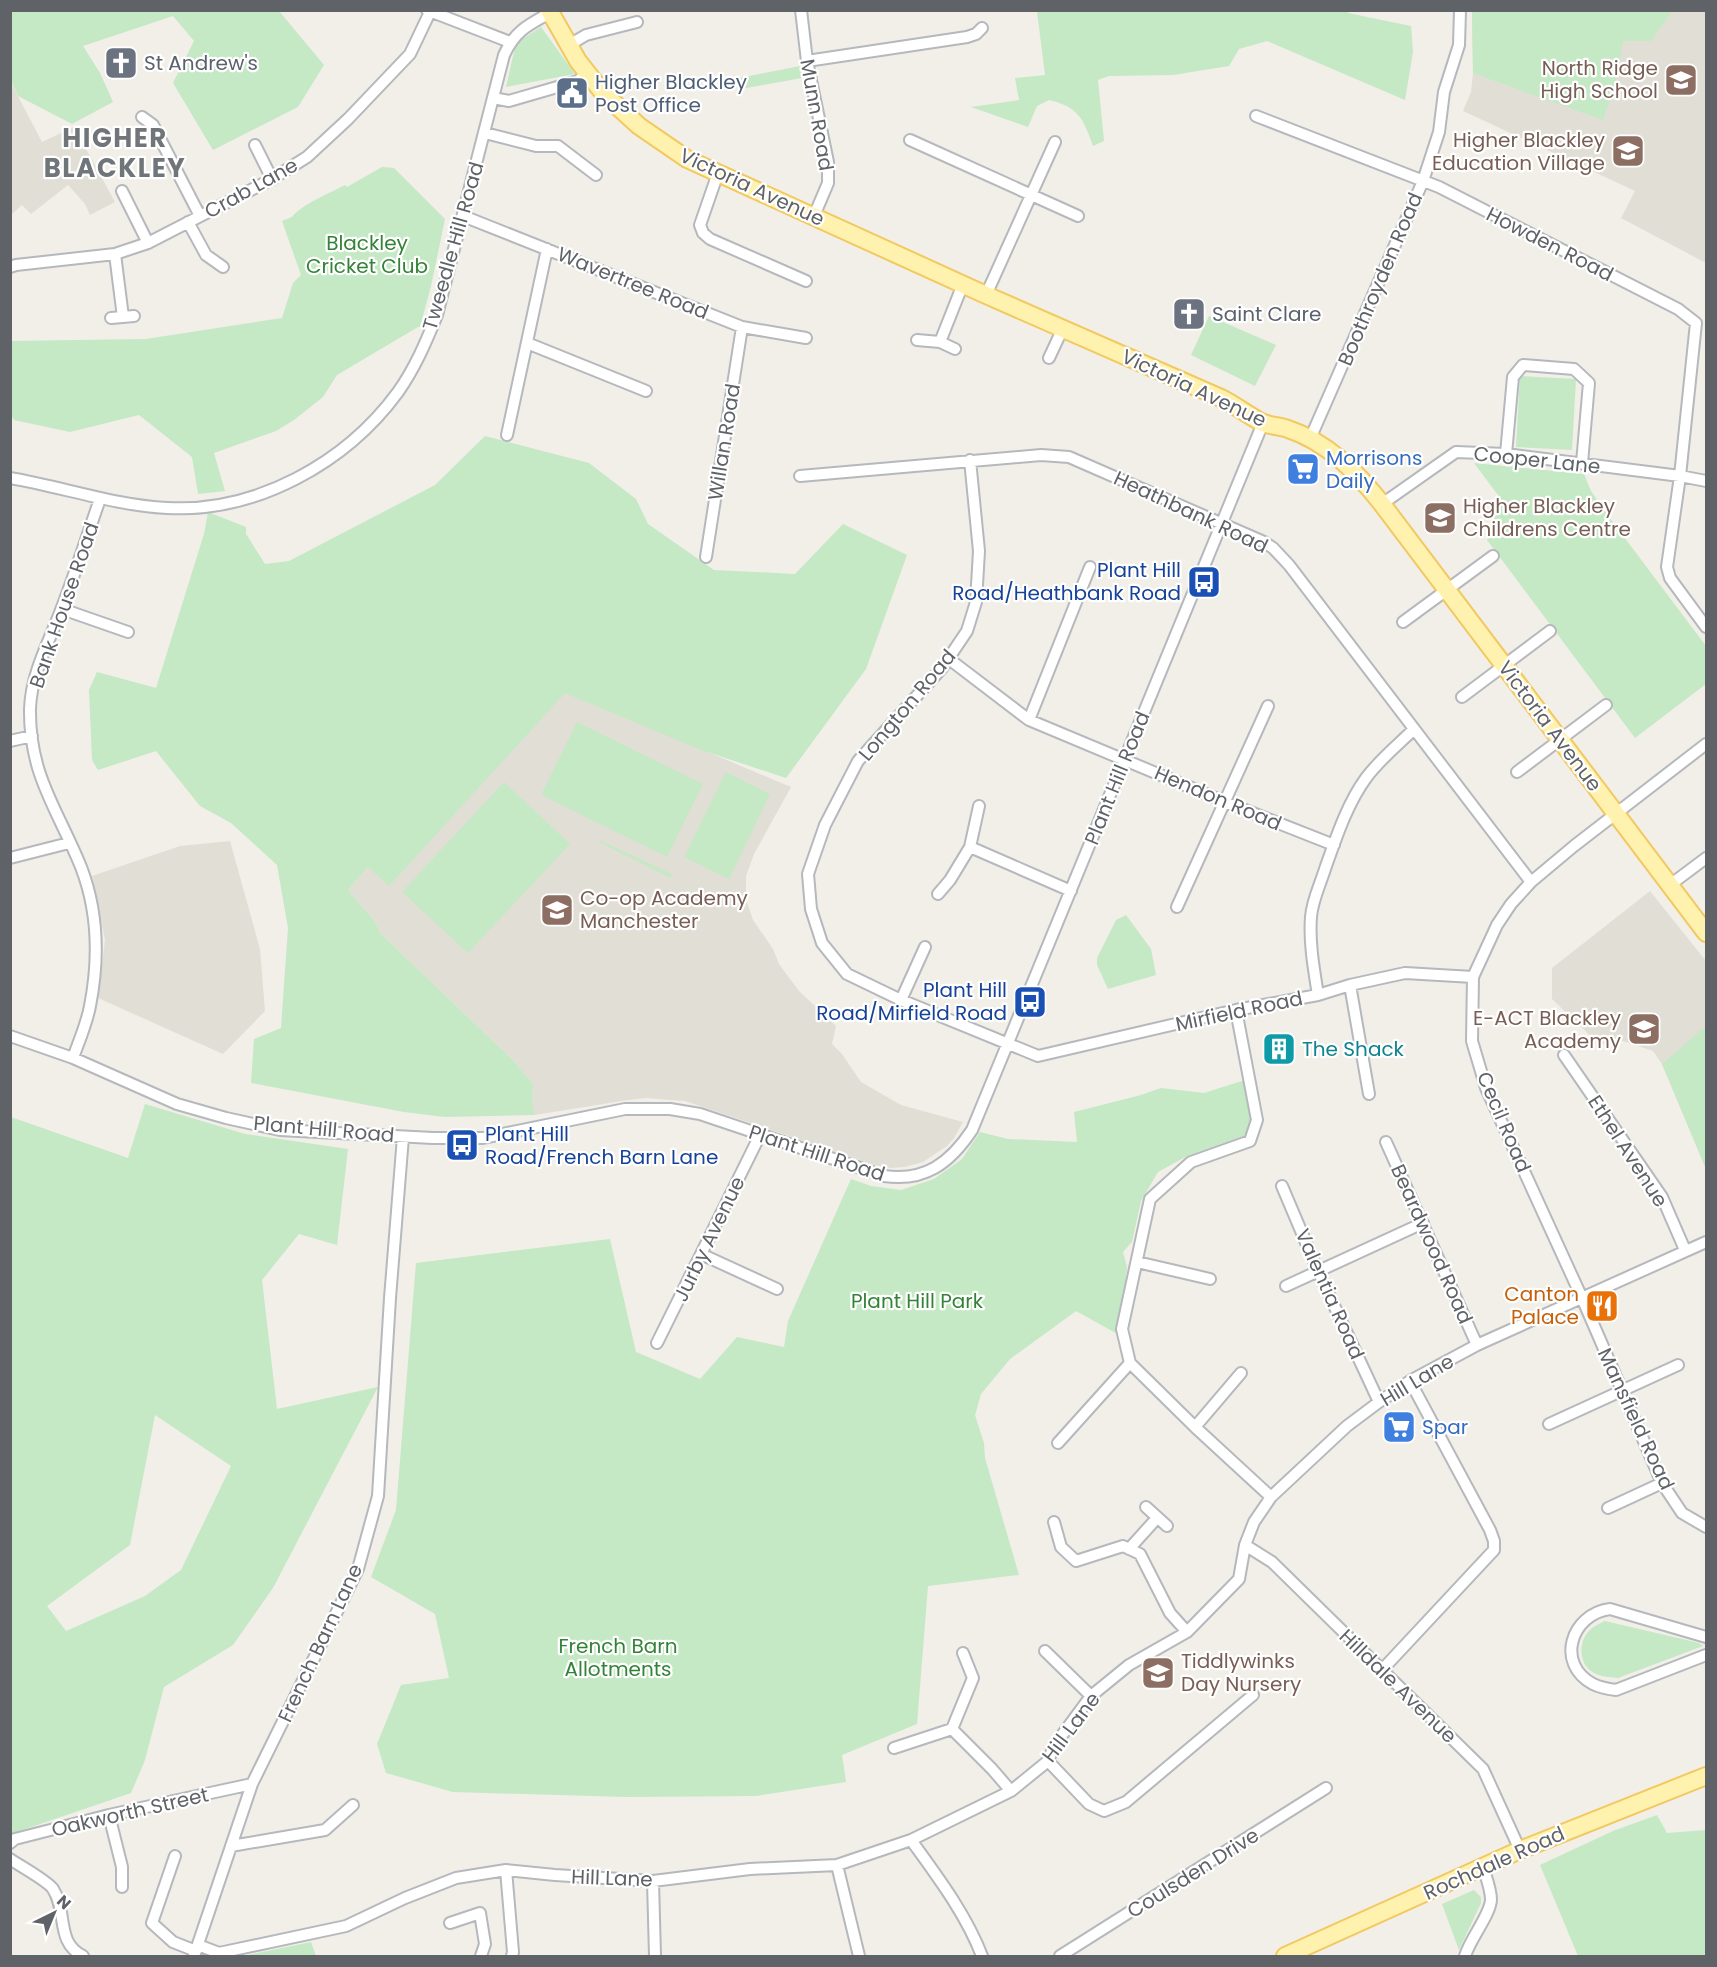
<svg xmlns="http://www.w3.org/2000/svg" width="1717" height="1967" font-family="Poppins,sans-serif">
	<rect width="100%" height="100%" fill="#f1efe8"/>
	<!-- education -->
	<path fill="#e1ded6" d="M 1472,11 L 1706,11 L 1706,263 L 1621,218 L 1635,191 L 1463,111 L 1471,92 L 1473,73 Z
		M 10,81 L 42,142 L 74,127 L 115,202 L 90,215 L 85,204 L 68,185 L 31,214 L 22,205 L 11,215 Z
		M 426,642 L 565,692 L 791,787 L 754,854 L 746,876 L 746,899 L 753,920 L 773,949 L 779,964 L 799,991 L 836,1026 L 832,1044 L 842,1054 L 861,1082 L 901,1105 L 963,1122 L 954,1138 L 947,1146 L 923,1162 L 905,1167 L 891,1168 L 875,1165 L 685,1101 L 645,1098 L 628,1100 L 535,1115 L 532,1100 L 533,1084 L 513,1060 L 380,933 L 376,923 L 348,890 L 368,867 Z
		M 230,841 L 260,949 L 265,1011 L 223,1054 L 98,998 L 105,940 L 92,876 L 180,846 Z
		M 1650,891 L 1706,961 L 1706,1026 L 1705,1028 L 1706,1030 L 1706,1169 L 1662,1064 L 1653,1051 L 1614,1038 L 1601,1046 L 1552,999 L 1552,968 Z"/>
	<!-- green -->
	<path fill="#c5e8c5" fill-rule="evenodd" d="M 11,10 L 279,11 L 324,65 L 298,107 L 213,150 L 173,83 L 194,41 L 173,16 L 83,46 L 100,73 L 113,102 L 72,124 L 18,96 L 11,81 Z
		M 1348,10 L 1348,13 L 1411,26 L 1413,52 L 1405,100 L 1267,41 L 1239,49 L 1229,66 L 1173,75 L 1109,76 L 1098,80 L 1104,141 L 1093,146 C 1083,119 1079,107 1049,100 L 1037,106 L 1028,127 L 971,107 L 1019,100 L 1015,78 L 1045,75 L 1037,11 Z
		M 1472,11 L 1472,10 L 1672,11 L 1651,41 L 1623,41 L 1615,85 L 1603,120 L 1473,73 Z
		M 541,27 L 575,74 L 506,87 L 516,43 Z
		M 805,65 L 807,77 L 741,89 L 739,78 Z
		M 382,167 L 394,168 L 445,219 L 431,286 L 420,327 L 418,327 L 337,375 L 323,397 L 294,420 L 276,431 L 214,453 L 225,491 L 198,494 L 192,457 L 139,415 L 70,432 L 14,420 L 11,415 L 11,341 L 146,339 L 282,318 L 293,283 L 301,275 L 282,221 L 292,217 C 301,205 330,193 345,185 L 347,187 Z
		M 1209,316 L 1276,345 L 1255,386 L 1191,355 Z
		M 1520,376 L 1576,379 L 1572,450 L 1516,447 Z
		M 485,436 L 589,463 L 636,499 L 648,524 L 714,570 L 795,574 L 843,524 L 907,555 L 866,669 L 786,778 L 701,750 L 565,693 L 389,886 L 368,867 L 348,890 L 376,923 L 380,933 L 513,1060 L 533,1084 L 532,1100 L 535,1115 L 445,1117 L 404,1112 L 251,1083 L 254,1039 L 281,1028 L 288,928 L 277,865 L 231,823 L 200,806 L 156,751 L 98,770 L 92,760 L 89,690 L 97,672 L 156,688 L 204,534 L 208,512 L 246,527 L 246,534 L 265,564 L 289,561 L 435,485 Z
		M 1474,463 L 1584,474 L 1591,491 L 1609,517 L 1706,646 L 1706,684 L 1635,738 L 1487,540 L 1494,526 L 1485,512 L 1501,499 Z
		M 577,722 L 703,784 L 667,857 L 541,795 Z
		M 726,772 L 770,794 L 729,879 L 684,857 Z
		M 504,782 L 570,844 L 468,953 L 402,892 Z
		M 599,840 L 672,874 L 670,878 L 599,842 Z
		M 1126,915 L 1151,949 L 1156,975 L 1108,989 L 1097,965 L 1097,958 L 1116,920 Z
		M 1705,1027 L 1706,1030 L 1706,1169 L 1662,1064 Z
		M 1245,1080 L 1253,1117 L 1246,1135 L 1187,1156 L 1158,1172 L 1141,1201 L 1132,1242 L 1123,1252 L 1127,1267 L 1121,1336 L 1076,1311 L 1010,1359 L 981,1394 L 975,1415 L 984,1443 L 985,1458 L 1019,1575 L 928,1586 L 917,1724 L 842,1755 L 846,1782 L 756,1796 L 627,1797 L 453,1792 L 386,1773 L 377,1744 L 401,1685 L 449,1678 L 435,1614 L 371,1577 L 396,1510 L 416,1263 L 610,1239 L 636,1352 L 700,1379 L 737,1337 L 784,1347 L 788,1321 L 851,1179 L 871,1186 L 901,1190 L 934,1179 L 962,1159 L 980,1132 L 1008,1139 L 1077,1142 L 1074,1112 L 1141,1095 L 1161,1088 L 1204,1093 Z
		M 145,1104 L 245,1134 L 348,1149 L 337,1245 L 299,1234 L 262,1280 L 277,1409 L 378,1387 L 273,1588 L 233,1645 L 164,1687 L 145,1760 L 131,1793 L 11,1834 L 11,1117 L 128,1158 ZM 155,1415 L 231,1466 L 181,1570 L 145,1596 L 66,1631 L 47,1606 L 130,1545 Z
		M 1605,1621 L 1699,1643 L 1703,1646 L 1618,1678 C 1610,1677 1601,1677 1594,1673 C 1577,1664 1578,1639 1592,1628 C 1596,1625 1601,1623 1605,1621 Z
		M 1657,1815 L 1667,1833 L 1706,1830 L 1706,1956 L 1578,1956 L 1540,1865 L 1613,1831 Z
		M 1474,1890 L 1481,1897 L 1481,1903 L 1459,1950 L 1442,1904 Z
		M 311,1942 L 316,1956 L 243,1956 Z"/>
	<g fill="none" stroke-linecap="round" stroke-linejoin="round">
		<defs>
			<path id="street" d="M 427,10 L 510,42
				M 801,10 L 807,61 L 828,162 L 828,183 L 814,216
				M 569,45 L 586,35 L 637,22
				M 807,61 L 967,37 L 976,34 L 982,28
				M 493,98 L 509,101 L 578,81 L 587,73
				M 1256,116 L 1439,187 L 1678,309 L 1696,323 L 1680,476 L 1667,567 L 1670,578 L 1706,627
				M 142,117 L 153,125 L 200,216
				M 485,133 L 536,146 L 558,146 L 596,175
				M 910,140 L 1078,216
				M 255,145 L 272,179
				M 718,173 L 700,225 L 703,233 L 710,239 L 806,281
				M 122,191 L 148,243
				M 463,216 L 742,327 L 806,338
				M 188,222 L 206,255 L 223,267
				M 115,254 L 123,317
				M 10,267 L 16,265 L 115,254 L 148,243 L 272,179 L 307,157 L 348,119 L 410,54 L 430,12
				M 986,295 L 1055,142
				M 111,318 L 134,316
				M 917,340 L 940,342 L 955,349
				M 940,342 L 963,284
				M 527,343 L 646,391
				M 1049,358 L 1063,328
				M 507,435 L 547,249
				M 1310,439 L 1423,181 L 1439,132 L 1444,92 L 1459,45 L 1460,10
				M 1506,454 L 1513,377 L 1523,365 L 1574,369 L 1589,383 L 1582,463
				M 970,460 L 979,551 L 976,602 L 967,631 L 942,668 L 858,761 L 825,825 L 808,874 L 811,909 L 822,943 L 847,974 L 901,1000 L 1038,1056 L 1236,1010 L 1318,995 L 1350,985 L 1405,973 L 1473,977
				M 800,476 L 1041,455 L 1069,457 L 1264,542 L 1273,548 L 1289,565 L 1531,882
				M 10,478 C 63,487 113,505 167,508 C 256,513 346,463 398,392 C 415,368 426,342 437,315 L 504,55 C 515,31 528,25 550,13
				M 1382,504 L 1456,452 L 1506,454 L 1680,476 L 1706,481
				M 706,557 L 742,327
				M 62,609 L 128,632
				M 1403,622 L 1493,556
				M 949,659 L 1029,720 L 1225,802 L 1334,845
				M 1462,697 L 1550,631
				M 1029,720 L 1090,567
				M 10,741 L 32,736
				M 1706,744 L 1574,846 L 1531,882 L 1511,904 L 1497,925 L 1473,977 L 1472,1041 L 1486,1088 L 1582,1298 L 1662,1483 L 1682,1513 L 1706,1527
				M 1517,772 L 1606,705
				M 970,847 L 979,806
				M 10,858 L 69,843
				M 1670,885 L 1706,858
				M 938,894 L 950,880 L 970,847 L 1071,891
				M 1177,907 L 1268,706
				M 1350,985 L 1369,1094
				M 1318,995 C 1314,970 1309,943 1311,917 C 1312,901 1320,885 1325,869 C 1336,838 1347,804 1366,778 C 1380,759 1398,745 1414,729
				M 901,1000 L 925,947
				M 1236,1010 L 1257,1120 L 1250,1141 L 1191,1162 L 1150,1199 L 1122,1329 L 1130,1363 L 1195,1427 L 1271,1497
				M 10,1036 L 73,1058 L 177,1104 L 226,1118 L 280,1130 L 433,1138 L 483,1138 L 625,1109 L 670,1109 L 700,1114 L 884,1176 C 925,1182 950,1163 972,1130 L 1263,423
				M 1564,1055 L 1662,1197 L 1685,1250
				M 73,1058 C 79,1041 87,1023 90,1006 C 99,960 98,911 81,867 C 58,810 29,775 30,709 C 31,674 49,642 61,610 C 75,574 87,536 100,499
				M 1386,1142 L 1477,1345
				M 1282,1186 L 1318,1271 L 1379,1402
				M 701,1254 L 777,1289
				M 1137,1262 L 1210,1279
				M 1286,1286 L 1423,1223
				M 657,1343 L 760,1135
				M 1549,1424 L 1678,1365
				M 1195,1427 L 1241,1373
				M 1058,1443 L 1130,1363
				M 1146,1507 L 1167,1526
				M 1608,1508 L 1662,1483
				M 1054,1522 L 1061,1547 L 1076,1561 L 1123,1546 L 1140,1554 L 1170,1613 L 1187,1632
				M 1245,1545 L 1272,1562 L 1483,1769 L 1520,1850
				M 1129,1549 L 1157,1518
				M 1706,1637 L 1610,1609 C 1571,1614 1555,1664 1593,1684 C 1601,1688 1608,1689 1616,1690 L 1706,1655
				M 1045,1651 L 1091,1696
				M 963,1653 L 973,1678 L 952,1729 L 992,1769 L 1011,1791
				M 1381,1671 L 1494,1550 L 1494,1541 L 1490,1530 L 1410,1381
				M 894,1748 L 952,1729
				M 1048,1761 L 1089,1804 L 1104,1811 L 1126,1802 L 1253,1695
				M 109,1815 L 122,1867 L 122,1887
				M 911,1840 C 937,1876 966,1914 982,1956
				M 10,1843 L 15,1839 L 109,1815 L 252,1784
				M 231,1846 L 325,1830 L 353,1805
				M 175,1856 L 152,1923 L 173,1942 L 196,1951
				M 10,1859 C 20,1866 48,1881 53,1889 C 68,1912 55,1942 83,1956
				M 837,1865 L 859,1956
				M 506,1870 L 513,1952 L 512,1956
				M 653,1881 L 655,1956
				M 450,1923 L 480,1913 L 485,1944 L 481,1956
				M 198,1945 L 219,1953 L 346,1926 L 405,1898 L 456,1878 L 506,1870 L 555,1875 L 653,1881 L 750,1869 L 837,1865 L 911,1840 L 1011,1791 L 1048,1761 L 1054,1746 L 1091,1696 L 1129,1665 L 1187,1632 L 1239,1579 L 1245,1545 L 1254,1522 L 1271,1497 L 1347,1426 L 1379,1402 L 1410,1381 L 1477,1345 L 1706,1242
				M 194,1956 L 252,1784 L 358,1569 L 378,1496 L 390,1298 L 403,1137
				M 1060,1956 L 1326,1788
				M 1465,1956 C 1470,1939 1490,1915 1491,1900 C 1491,1889 1486,1877 1483,1867"/>
			<path id="primary" d="M 549,10 L 578,61 L 604,94 L 639,126 L 687,159 L 986,295 L 1221,398 C 1235,405 1248,415 1261,422 C 1269,426 1280,426 1288,429 C 1327,442 1357,472 1382,504 L 1706,933
				M 1285,1956 L 1520,1850 L 1706,1776"/>
		</defs>
		<!-- street casing -->
		<use href="#street" stroke="#b5b8bc" stroke-width="14"/>
		<!-- primary casing -->
		<use href="#primary" stroke="#f2c960" stroke-width="20"/>
		<!-- street -->
		<use href="#street" stroke="#fff" stroke-width="10"/>
		<!-- primary -->
		<use href="#primary" stroke="#fff2af" stroke-width="16"/>
	</g>
	<!-- icons -->
	<defs>
		<symbol id="church-square" viewBox="-11 -11 22 22"><rect x="-9" y="-9" width="18" height="18" rx="4" fill="#6b7280" stroke="#fff"/><path d="M-1.2-6h2.4v3.5h3.3v2.4h-3.3V6h-2.4V-.1h-3.3v-2.4h3.3Z" fill="#fff"/></symbol>
		<symbol id="school-square" viewBox="-11 -11 22 22"><rect x="-9" y="-9" width="18" height="18" rx="4" fill="#8d6e63" stroke="#fff"/><path d="M0-5L7-2L0 1L-7-2ZM-4 1L0 2.5L4 1V4Q0 6-4 4Z" fill="#fff"/></symbol>
		<symbol id="civic-square" viewBox="-11 -11 22 22"><rect x="-9" y="-9" width="18" height="18" rx="4" fill="#5c6f8a" stroke="#fff"/><path d="M-.6-6.5H3V-4.5H.6V-3L4-1V1h2V6H-6V1h2V-1L-.6-3ZM-1.2 2.5V6h2.4V2.5Z" fill="#fff"/></symbol>
		<symbol id="supermarket-square" viewBox="-11 -11 22 22"><rect x="-9" y="-9" width="18" height="18" rx="4" fill="#3f7fe0" stroke="#fff"/><path d="M-6-5.5h2.5l.6 2H6L4.5 2H-2.5L-4.4-4H-6ZM-1.5 3.2a1.3 1.3 0 1 0 .1 0ZM3 3.2a1.3 1.3 0 1 0 .1 0Z" fill="#fff"/></symbol>
		<symbol id="bus-square" viewBox="-11 -11 22 22"><rect x="-9" y="-9" width="18" height="18" rx="4" fill="#1a4fb4" stroke="#fff"/><path d="M-5-6H5V4H4V6H2V4H-2V6H-4V4H-5ZM-3.5-4V0h7V-4ZM-3.5 1.2v1.5H-2V1.2ZM2 1.2v1.5H3.5V1.2Z" fill="#fff"/></symbol>
		<symbol id="building-square" viewBox="-11 -11 22 22"><rect x="-9" y="-9" width="18" height="18" rx="4" fill="#0f9aa8" stroke="#fff"/><path d="M-4-6H4V6H1V3H-1V6H-4ZM-2.5-4.3h1.7v1.8h-1.7ZM.8-4.3h1.7v1.8H.8ZM-2.5-1h1.7V.8h-1.7ZM.8-1h1.7V.8H.8Z" fill="#fff"/></symbol>
		<symbol id="restaurant-square" viewBox="-11 -11 22 22"><rect x="-9" y="-9" width="18" height="18" rx="4" fill="#e8710a" stroke="#fff"/><path d="M-5-6h1v4h1v-4h1v4h1v-4h1v5L-1.5 .5V6h-2V.5L-5-1ZM5-6V6H3V1.5H1.5Q1.5-4 5-6Z" fill="#fff"/></symbol>
	</defs>
	<g fill-rule="evenodd">
		<use href="#church-square" x="102" y="44" width="38" height="38"/>
		<use href="#school-square" x="1662" y="61" width="38" height="38"/>
		<use href="#civic-square" x="553" y="74" width="38" height="38"/>
		<use href="#school-square" x="1609" y="132" width="38" height="38"/>
		<use href="#church-square" x="1170" y="295" width="38" height="38"/>
		<use href="#supermarket-square" x="1284" y="450" width="38" height="38"/>
		<use href="#school-square" x="1421" y="499" width="38" height="38"/>
		<use href="#bus-square" x="1185" y="563" width="38" height="38"/>
		<use href="#school-square" x="538" y="891" width="38" height="38"/>
		<use href="#bus-square" x="1011" y="983" width="38" height="38"/>
		<use href="#school-square" x="1625" y="1010" width="38" height="38"/>
		<use href="#building-square" x="1260" y="1030" width="38" height="38"/>
		<use href="#bus-square" x="443" y="1126" width="38" height="38"/>
		<use href="#restaurant-square" x="1583" y="1287" width="38" height="38"/>
		<use href="#supermarket-square" x="1380" y="1408" width="38" height="38"/>
		<use href="#school-square" x="1139" y="1654" width="38" height="38"/>
	</g>
	<g text-anchor="middle" stroke-width="4.5" stroke-linejoin="round" paint-order="stroke">
		<!-- worship labels -->
		<g font-size="20" fill="#5b616d" stroke="#fff" text-anchor="start">
			<text x="144" y="70">St Andrew's</text>
			<text x="1212" y="321">Saint Clare</text>
		</g>
		<!-- education labels -->
		<g font-size="20" fill="#785e54" stroke="#fff" text-anchor="end">
			<text x="1658" y="75">North Ridge<tspan x="1658" dy="23">High School</tspan></text>
			<text x="1605" y="147">Higher Blackley<tspan x="1605" dy="23">Education Village</tspan></text>
			<text x="1463" y="513" text-anchor="start">Higher Blackley<tspan x="1463" dy="23">Childrens Centre</tspan></text>
			<text x="580" y="905" text-anchor="start">Co-op Academy<tspan x="580" dy="23">Manchester</tspan></text>
			<text x="1621" y="1025">E-ACT Blackley<tspan x="1621" dy="23">Academy</tspan></text>
			<text x="1181" y="1668" text-anchor="start">Tiddlywinks<tspan x="1181" dy="23">Day Nursery</tspan></text>
		</g>
		<!-- service labels -->
		<g font-size="20" fill="#4e5e75" stroke="#fff" text-anchor="start">
			<text x="595" y="89">Higher Blackley<tspan x="595" dy="23">Post Office</tspan></text>
		</g>
		<!-- street labels -->
		<g font-size="20" fill="#5f6368" stroke="#fff">
			<text transform="translate(817 115) rotate(80)" y="7">Munn Road</text>
			<text transform="translate(752 187) rotate(25)" y="7">Victoria Avenue</text>
			<text transform="translate(251 188) rotate(-29)" y="7">Crab Lane</text>
			<text transform="translate(1550 244) rotate(27)" y="7">Howden Road</text>
			<text transform="translate(453 246) rotate(-74)" y="7">Tweedle Hill Road</text>
			<text transform="translate(1380 279) rotate(-67)" y="7">Boothroyden Road</text>
			<text transform="translate(633 283) rotate(22)" y="7">Wavertree Road</text>
			<text transform="translate(1194 388) rotate(25)" y="7">Victoria Avenue</text>
			<text transform="translate(724 442) rotate(-81)" y="7">Willan Road</text>
			<text transform="translate(1537 460) rotate(6)" y="7">Cooper Lane</text>
			<text transform="translate(1191 512) rotate(25)" y="7">Heathbank Road</text>
			<text transform="translate(64 605) rotate(-71)" y="7">Bank House Road</text>
			<text transform="translate(907 705) rotate(-50)" y="7">Longton Road</text>
			<text transform="translate(1550 726) rotate(53)" y="7">Victoria Avenue</text>
			<text transform="translate(1117 778) rotate(-68)" y="7">Plant Hill Road</text>
			<text transform="translate(1218 798) rotate(23)" y="7">Hendon Road</text>
			<text transform="translate(1239 1011) rotate(-12)" y="7">Mirfield Road</text>
			<text transform="translate(1504 1122) rotate(67)" y="7">Cecil Road</text>
			<text transform="translate(324 1129) rotate(5)" y="7">Plant Hill Road</text>
			<text transform="translate(1628 1151) rotate(57)" y="7">Ethel Avenue</text>
			<text transform="translate(817 1153) rotate(18)" y="7">Plant Hill Road</text>
			<text transform="translate(709 1239) rotate(-64)" y="7">Jurby Avenue</text>
			<text transform="translate(1432 1244) rotate(66)" y="7">Beardwood Road</text>
			<text transform="translate(1330 1294) rotate(66)" y="7">Valentia Road</text>
			<text transform="translate(1417 1380) rotate(-31)" y="7">Hill Lane</text>
			<text transform="translate(1636 1419) rotate(65)" y="7">Mansfield Road</text>
			<text transform="translate(320 1643) rotate(-65)" y="7">French Barn Lane</text>
			<text transform="translate(1398 1686) rotate(44)" y="7">Hilldale Avenue</text>
			<text transform="translate(1071 1727) rotate(-53)" y="7">Hill Lane</text>
			<text transform="translate(130 1812) rotate(-13)" y="7">Oakworth Street</text>
			<text transform="translate(1494 1863) rotate(-24)" y="7">Rochdale Road</text>
			<text transform="translate(1193 1873) rotate(-32)" y="7">Coulsden Drive</text>
			<text transform="translate(612 1878) rotate(2)" y="7">Hill Lane</text>
		</g>
		<!-- park labels -->
		<g font-size="20" fill="#348238" stroke="#fff">
			<text x="367" y="250">Blackley<tspan x="367" dy="23">Cricket Club</tspan></text>
			<text x="917" y="1308">Plant Hill Park</text>
			<text x="618" y="1653">French Barn<tspan x="618" dy="23">Allotments</tspan></text>
		</g>
		<!-- shop labels -->
		<g font-size="20" fill="#366cbe" stroke="#fff" text-anchor="start">
			<text x="1326" y="465">Morrisons<tspan x="1326" dy="23">Daily</tspan></text>
			<text x="1422" y="1434">Spar</text>
		</g>
		<!-- transit labels -->
		<g font-size="20" fill="#164399" stroke="#fff" text-anchor="end">
			<text x="1181" y="577">Plant Hill<tspan x="1181" dy="23">Road/Heathbank Road</tspan></text>
			<text x="1007" y="997">Plant Hill<tspan x="1007" dy="23">Road/Mirfield Road</tspan></text>
			<text x="485" y="1141" text-anchor="start">Plant Hill<tspan x="485" dy="23">Road/French Barn Lane</tspan></text>
		</g>
		<!-- culture labels -->
		<g font-size="20" fill="#0d838f" stroke="#fff" text-anchor="start">
			<text x="1302" y="1056">The Shack</text>
		</g>
		<!-- food labels -->
		<g font-size="20" fill="#c56008" stroke="#fff" text-anchor="end">
			<text x="1579" y="1301">Canton<tspan x="1579" dy="23">Palace</tspan></text>
		</g>
		<!-- district labels -->
		<g font-size="26" font-weight="bold" letter-spacing="1.5" fill="#70757a" stroke="#fff">
			<text x="115" y="147">HIGHER<tspan x="115" dy="30">BLACKLEY</tspan></text>
		</g>
	</g>
	<!-- border -->
	<rect width="1717" height="1967" fill="none" stroke="#5f6368" stroke-width="24"/>
	<!-- north arrow -->
	<g transform="translate(54 1913) rotate(43)" stroke="#ffffff" stroke-width="4.5" paint-order="stroke">
	<path d="M0-4.5L10 22L0 15L-10 22Z" fill="#5f6368"/>
	<text y="-9" font-size="16" font-weight="bold" text-anchor="middle" fill="#5f6368">N</text>
	</g>
</svg>
